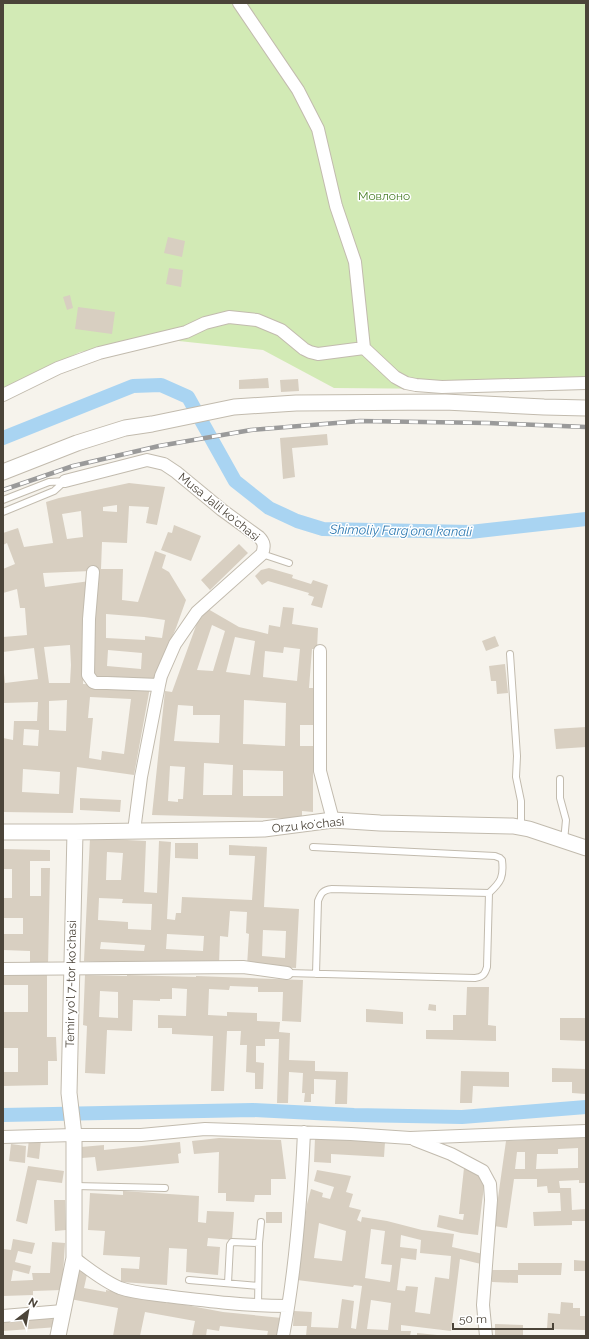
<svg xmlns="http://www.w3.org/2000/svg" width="589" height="1339" font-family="Raleway,sans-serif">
	<rect width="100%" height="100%" fill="#f6f3ec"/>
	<!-- green -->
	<path fill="#d2eab5" d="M 3,3 L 586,3 L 586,390 L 334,388 L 263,350 L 160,339 L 80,352 L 3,390 Z"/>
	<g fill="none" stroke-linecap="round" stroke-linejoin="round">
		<!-- canal -->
		<path stroke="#a9d4f2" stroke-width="14" d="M 3,438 L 133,386 L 161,385 L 188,397 L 235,481 L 269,508 L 297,521 L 323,529 L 470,532 L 586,519
			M 3,1115 L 253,1110 L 354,1115 L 462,1117 L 586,1107"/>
	</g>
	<!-- building -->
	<path fill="#d8cfc1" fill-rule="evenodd" d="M 168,237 L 185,241 L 182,257 L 164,253 Z
		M 169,268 L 183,270 L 181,287 L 166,284 Z
		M 70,295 L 73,308 L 67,310 L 63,297 Z
		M 78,307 L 115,312 L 112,334 L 75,329 Z
		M 268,378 L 269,388 L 239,389 L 239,380 Z
		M 298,379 L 299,391 L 281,392 L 280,380 Z
		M 327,434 L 328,445 L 292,448 L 295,477 L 283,479 L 280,438 Z
		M 129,483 L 165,487 L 157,525 L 146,523 L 149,507 L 129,506 L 127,543 L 102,542 L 101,569 L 123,569 L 122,600 L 138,602 L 155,551 L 166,555 L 162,568 L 169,572 L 186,600 L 176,628 L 153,680 L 93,677 L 96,566 L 91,566 L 91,571 L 43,573 L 45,587 L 90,581 L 83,684 L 150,687 L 134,775 L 77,767 L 73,813 L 3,812 L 3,738 L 13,740 L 14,721 L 37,721 L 38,702 L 3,703 L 3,673 L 4,673 L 5,683 L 38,679 L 34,648 L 3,652 L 3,637 L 27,635 L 25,608 L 20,608 L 17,589 L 3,593 L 3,569 L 15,564 L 7,543 L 3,545 L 3,533 L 18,528 L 24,547 L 53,543 L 46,502 L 59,498 ZM 117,505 L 117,512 L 103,511 L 103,507 ZM 81,511 L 83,537 L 67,539 L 62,514 ZM 106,614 L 144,617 L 165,620 L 162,638 L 145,636 L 145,640 L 106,638 ZM 70,645 L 71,665 L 70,683 L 49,683 L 44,647 ZM 108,650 L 142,653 L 141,669 L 107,666 ZM 90,697 L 131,699 L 124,754 L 102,751 L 101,760 L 89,758 L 93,718 L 88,718 ZM 67,700 L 66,731 L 49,730 L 49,701 ZM 24,729 L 39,730 L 38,746 L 23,745 ZM 23,769 L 60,772 L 59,794 L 22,792 Z
		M 174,525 L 201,536 L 191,561 L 161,550 L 168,532 L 172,533 Z
		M 239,544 L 248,553 L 210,590 L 201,580 Z
		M 269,568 L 293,575 L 292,578 L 311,584 L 313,580 L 328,585 L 322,608 L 311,605 L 314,597 L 308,595 L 309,593 L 268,581 L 262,585 L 255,576 L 261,570 Z
		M 283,607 L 294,608 L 292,624 L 318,628 L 317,649 L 312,649 L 309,688 L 313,688 L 313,725 L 300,725 L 300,746 L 313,746 L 313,812 L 302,811 L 302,819 L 152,815 L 165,691 L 172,692 L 197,623 L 208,609 L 239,627 L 268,634 L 269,625 L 280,627 ZM 212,625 L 225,631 L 213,671 L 197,670 ZM 235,637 L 255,641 L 250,675 L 226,672 ZM 284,647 L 300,649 L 297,681 L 263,677 L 265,651 L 283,653 ZM 244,700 L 286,703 L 285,746 L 243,744 ZM 178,705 L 193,706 L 193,715 L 220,715 L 219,743 L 174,741 ZM 204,763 L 233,765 L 232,795 L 203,795 ZM 170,766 L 185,767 L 183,799 L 178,799 L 178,802 L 168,801 ZM 243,770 L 283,771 L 283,796 L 243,796 Z
		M 495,636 L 499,646 L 486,651 L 482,641 Z
		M 505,664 L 508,693 L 497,694 L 496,681 L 491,681 L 489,666 Z
		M 586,727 L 586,747 L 556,749 L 554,729 Z
		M 80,798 L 121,800 L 120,812 L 80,810 Z
		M 90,838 L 146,841 L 144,892 L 157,893 L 159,841 L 171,842 L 167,919 L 175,920 L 176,913 L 181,913 L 182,897 L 252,900 L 255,856 L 229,855 L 229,845 L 267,847 L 264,907 L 299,909 L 296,968 L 247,966 L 249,934 L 246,933 L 247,912 L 230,911 L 228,937 L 220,936 L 219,964 L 178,966 L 84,961 ZM 107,852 L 123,853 L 121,880 L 106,880 ZM 99,898 L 123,899 L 122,903 L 152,904 L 151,930 L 128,929 L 128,922 L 98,920 ZM 263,930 L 286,931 L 285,958 L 262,956 ZM 167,934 L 204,936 L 203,951 L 166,949 ZM 101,942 L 145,945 L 144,951 L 100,949 Z
		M 175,843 L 198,843 L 198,859 L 175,858 Z
		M 3,849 L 50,850 L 50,861 L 30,861 L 30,896 L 41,896 L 41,868 L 50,868 L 48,966 L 30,966 L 30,951 L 3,950 L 3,934 L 23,934 L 23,918 L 3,918 L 3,898 L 12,898 L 12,869 L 3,869 Z
		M 3,974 L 47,975 L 47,1037 L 56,1037 L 57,1061 L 48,1061 L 48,1085 L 3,1086 L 3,1072 L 18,1072 L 18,1048 L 3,1048 L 3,1012 L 28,1012 L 28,985 L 3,985 Z
		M 85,975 L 127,976 L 127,975 L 196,977 L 196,976 L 303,980 L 301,1022 L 282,1021 L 283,992 L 258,992 L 258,987 L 230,986 L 229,990 L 209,989 L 208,1015 L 227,1016 L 227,1012 L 257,1013 L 257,1021 L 280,1022 L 279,1032 L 290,1033 L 289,1060 L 315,1061 L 315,1071 L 348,1072 L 347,1104 L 335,1104 L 336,1080 L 314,1079 L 314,1094 L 311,1094 L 311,1102 L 304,1102 L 305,1093 L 302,1093 L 303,1073 L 289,1072 L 288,1103 L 277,1103 L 279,1039 L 265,1039 L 265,1046 L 256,1046 L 256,1062 L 264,1063 L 263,1089 L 255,1089 L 255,1073 L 246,1072 L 247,1045 L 240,1045 L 241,1031 L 227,1031 L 224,1091 L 211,1091 L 213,1036 L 172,1034 L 172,1028 L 158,1028 L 158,1015 L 186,1016 L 187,989 L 172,988 L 172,999 L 160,999 L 160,1001 L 133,1000 L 132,1031 L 107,1030 L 105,1074 L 85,1073 L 87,1026 L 83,1025 ZM 100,991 L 118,992 L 118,1018 L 99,1017 Z
		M 467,987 L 489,987 L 488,1025 L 496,1026 L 496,1041 L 426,1039 L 426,1030 L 453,1030 L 453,1015 L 466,1015 Z
		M 429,1004 L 436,1005 L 436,1011 L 428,1010 Z
		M 366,1009 L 403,1012 L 403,1024 L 366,1022 Z
		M 560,1018 L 586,1018 L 586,1041 L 560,1040 Z
		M 552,1068 L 586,1069 L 586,1094 L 572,1093 L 572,1082 L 552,1082 Z
		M 461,1071 L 509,1072 L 509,1087 L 473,1086 L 472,1103 L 460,1103 Z
		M 586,1137 L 586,1183 L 579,1183 L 579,1180 L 559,1181 L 560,1188 L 571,1188 L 572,1210 L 586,1209 L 586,1221 L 572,1221 L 572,1225 L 534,1226 L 533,1212 L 561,1211 L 560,1193 L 548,1193 L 547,1186 L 537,1187 L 537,1179 L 514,1179 L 507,1228 L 494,1226 L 506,1141 ZM 578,1148 L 578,1168 L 536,1169 L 537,1154 L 558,1154 L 558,1149 ZM 517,1152 L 525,1152 L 525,1169 L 515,1169 Z
		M 219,1138 L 281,1140 L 286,1179 L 271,1179 L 271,1195 L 255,1195 L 254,1202 L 226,1201 L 226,1193 L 218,1193 L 219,1152 L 194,1154 L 192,1141 Z
		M 315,1138 L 385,1142 L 384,1157 L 331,1154 L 331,1163 L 314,1162 Z
		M 29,1139 L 41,1140 L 39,1159 L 27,1157 Z
		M 180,1142 L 181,1153 L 178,1154 L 179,1163 L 97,1171 L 95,1157 L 82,1158 L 81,1147 L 104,1145 L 104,1150 Z
		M 11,1144 L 26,1146 L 25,1163 L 9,1161 Z
		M 28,1166 L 64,1171 L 62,1183 L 37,1180 L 27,1224 L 16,1221 Z
		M 464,1168 L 485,1178 L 478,1235 L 461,1233 L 437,1227 L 439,1215 L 463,1220 L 464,1214 L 459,1214 Z
		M 317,1170 L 351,1176 L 346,1192 L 353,1194 L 349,1207 L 361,1210 L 357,1220 L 361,1222 L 362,1217 L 387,1221 L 422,1230 L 454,1234 L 452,1247 L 483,1254 L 481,1264 L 460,1259 L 451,1331 L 401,1325 L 401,1331 L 411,1331 L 410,1336 L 306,1336 L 307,1326 L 293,1326 L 294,1311 L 312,1312 L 311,1327 L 338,1328 L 342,1299 L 354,1301 L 351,1328 L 356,1329 L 362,1286 L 354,1285 L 353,1287 L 297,1280 L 307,1204 L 311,1189 L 323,1193 L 322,1197 L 330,1199 L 334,1187 L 314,1181 ZM 319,1223 L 346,1231 L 342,1261 L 314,1258 ZM 371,1229 L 385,1231 L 381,1264 L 392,1265 L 390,1282 L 365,1278 ZM 401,1235 L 421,1240 L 420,1253 L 451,1256 L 449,1279 L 435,1277 L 430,1314 L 415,1312 L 418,1287 L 406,1286 L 405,1291 L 397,1290 L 401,1258 L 416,1260 L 417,1249 L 400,1247 ZM 371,1300 L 391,1303 L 388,1330 L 367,1329 Z
		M 123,1191 L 199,1196 L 198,1222 L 206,1223 L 207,1211 L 234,1212 L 232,1240 L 208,1238 L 207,1246 L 220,1247 L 218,1275 L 186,1272 L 187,1249 L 169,1248 L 167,1285 L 121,1282 L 121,1268 L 139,1269 L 140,1257 L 103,1255 L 105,1231 L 88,1230 L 90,1193 L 123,1195 Z
		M 54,1200 L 65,1200 L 66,1230 L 55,1231 Z
		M 266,1212 L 282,1212 L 282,1223 L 266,1223 Z
		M 13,1239 L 35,1243 L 32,1254 L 18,1251 L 15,1262 L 31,1266 L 29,1274 L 13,1270 L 11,1281 L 33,1280 L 32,1273 L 50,1273 L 52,1242 L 65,1243 L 62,1290 L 33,1291 L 33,1295 L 3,1296 L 3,1249 L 11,1250 Z
		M 574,1260 L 586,1261 L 586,1271 L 574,1271 Z
		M 518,1263 L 562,1263 L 561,1275 L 518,1275 L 518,1283 L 492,1282 L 492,1270 L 518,1270 Z
		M 77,1268 L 88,1270 L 84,1288 L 106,1292 L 106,1290 L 223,1312 L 282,1318 L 279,1336 L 267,1336 L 268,1331 L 220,1326 L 219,1331 L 207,1329 L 206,1336 L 192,1336 L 195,1321 L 145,1312 L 140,1336 L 113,1336 L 118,1308 L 70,1299 Z
		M 561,1302 L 573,1303 L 573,1308 L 580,1308 L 580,1316 L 586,1316 L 586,1330 L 547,1329 L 548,1313 L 560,1314 Z
		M 57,1313 L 58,1327 L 3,1331 L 3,1317 Z
		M 495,1324 L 523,1325 L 523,1336 L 495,1336 Z
		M 417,1333 L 437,1335 L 437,1336 L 417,1336 Z"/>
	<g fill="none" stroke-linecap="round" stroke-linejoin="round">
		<defs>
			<path id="service" d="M 3,500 L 49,482 L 65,481
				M 3,512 L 54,491 L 65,481
				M 262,554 L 289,563
				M 510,654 L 517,756 L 516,777 L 521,801 L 521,828
				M 560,779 L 560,798 L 566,820 L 564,841
				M 313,847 L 495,856 L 500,858 L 502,860 C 504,877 501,882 489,893
				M 287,973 L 475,978 C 483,977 485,974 487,967 L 489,893 L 332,889 C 323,890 321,893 318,901 L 316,974
				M 75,1186 L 165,1188
				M 189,1280 L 258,1286
				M 228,1283 L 230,1245 L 232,1242 L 259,1243
				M 258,1306 L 259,1243 L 261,1222"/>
			<path id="minor" d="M 239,3 L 298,90 L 318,129 L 336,206 L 355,262 L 364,348 L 395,377 L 406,383 L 416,385 L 442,387 L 586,383
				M 3,395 L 58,368 L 99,353 L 186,332 L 205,323 L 229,317 L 257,320 L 281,330 L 304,349 L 310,352 L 318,354 L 364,348
				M 65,481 L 147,460 L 164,464 L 176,472 L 222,510 L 259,537 C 264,542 265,546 262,554 L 197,612 L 175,644 L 161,676 L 159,685 L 141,777 L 134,831
				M 93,572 L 89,619 L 88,675 L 93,682 L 96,683 L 107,683 L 159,685
				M 320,651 L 320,771 L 333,820
				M 3,969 L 243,967 L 287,973
				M 3,1137 L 74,1135 L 141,1135 L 205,1129 L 351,1134 L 410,1138 L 586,1131
				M 415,1140 L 451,1154 L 483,1171 L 490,1184 L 491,1200 L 483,1305 L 486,1336
				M 74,1258 C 89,1269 103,1281 120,1288 C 134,1293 151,1294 166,1296 C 207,1301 247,1306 288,1306
				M 3,1316 L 63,1311
				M 283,1336 C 296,1269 301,1201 304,1132"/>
			<path id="tertiary" d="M 3,472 L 77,443 L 125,428 L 152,424 L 234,407 L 296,403 L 445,402 L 544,407 L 586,408
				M 3,832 L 75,832 L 264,829 L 333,820 L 380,823 L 513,826 L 529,829 L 586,848
				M 58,1336 L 74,1258 L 74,1135 L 69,1093 L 75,832"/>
		</defs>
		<!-- service casing -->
		<use href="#service" stroke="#c2bbae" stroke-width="8"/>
		<!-- minor casing -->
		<use href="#minor" stroke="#c2bbae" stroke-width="14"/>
		<!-- tertiary casing -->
		<use href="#tertiary" stroke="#c2bbae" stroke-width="17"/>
		<!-- service -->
		<use href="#service" stroke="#fff" stroke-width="6"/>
		<!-- minor -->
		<use href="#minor" stroke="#fff" stroke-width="12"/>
		<!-- tertiary -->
		<use href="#tertiary" stroke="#fff" stroke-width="15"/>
		<defs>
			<path id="rail" d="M 3,490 L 73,466 L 159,446 L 251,430 L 360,421 L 488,423 L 586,427"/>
		</defs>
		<!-- rail casing -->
		<use href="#rail" stroke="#9a9a9a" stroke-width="4.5"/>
		<!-- rail -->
		<use href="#rail" stroke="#fff" stroke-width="3" stroke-dasharray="9" stroke-linecap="butt"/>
	</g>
	<g text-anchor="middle" stroke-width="3" stroke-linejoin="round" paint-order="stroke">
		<!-- park labels -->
		<g font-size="12" fill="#4a7f2a" stroke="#fff">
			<text x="384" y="200">Мовлоно</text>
		</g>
		<!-- street labels -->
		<g font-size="12" fill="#4b4439" stroke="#fff">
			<text transform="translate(219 507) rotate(39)" y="4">Musa Jalil koʻchasi</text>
			<text transform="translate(308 825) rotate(-6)" y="4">Orzu koʻchasi</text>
			<text transform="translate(71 984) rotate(-89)" y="4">Temir yoʻl 7-tor koʻchasi</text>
		</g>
		<!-- water labels -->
		<g font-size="13" font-style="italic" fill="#2e7ab2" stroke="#fff">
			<text transform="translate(401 530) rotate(1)" y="5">Shimoliy Fargʻona kanali</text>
		</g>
	</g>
	<!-- border -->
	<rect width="589" height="1339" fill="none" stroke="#4b4439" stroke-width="8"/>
	<!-- north arrow -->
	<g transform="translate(28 1311) rotate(31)" stroke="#ffffff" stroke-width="3" paint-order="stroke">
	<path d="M0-3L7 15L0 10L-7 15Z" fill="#4b4439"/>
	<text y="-6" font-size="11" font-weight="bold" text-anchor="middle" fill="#4b4439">N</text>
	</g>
	<!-- scale -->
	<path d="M453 1323v6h100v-6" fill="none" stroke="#4b4439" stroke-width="2"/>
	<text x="459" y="1323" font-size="12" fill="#4b4439" stroke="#ffffff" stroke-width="3" paint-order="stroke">50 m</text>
</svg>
